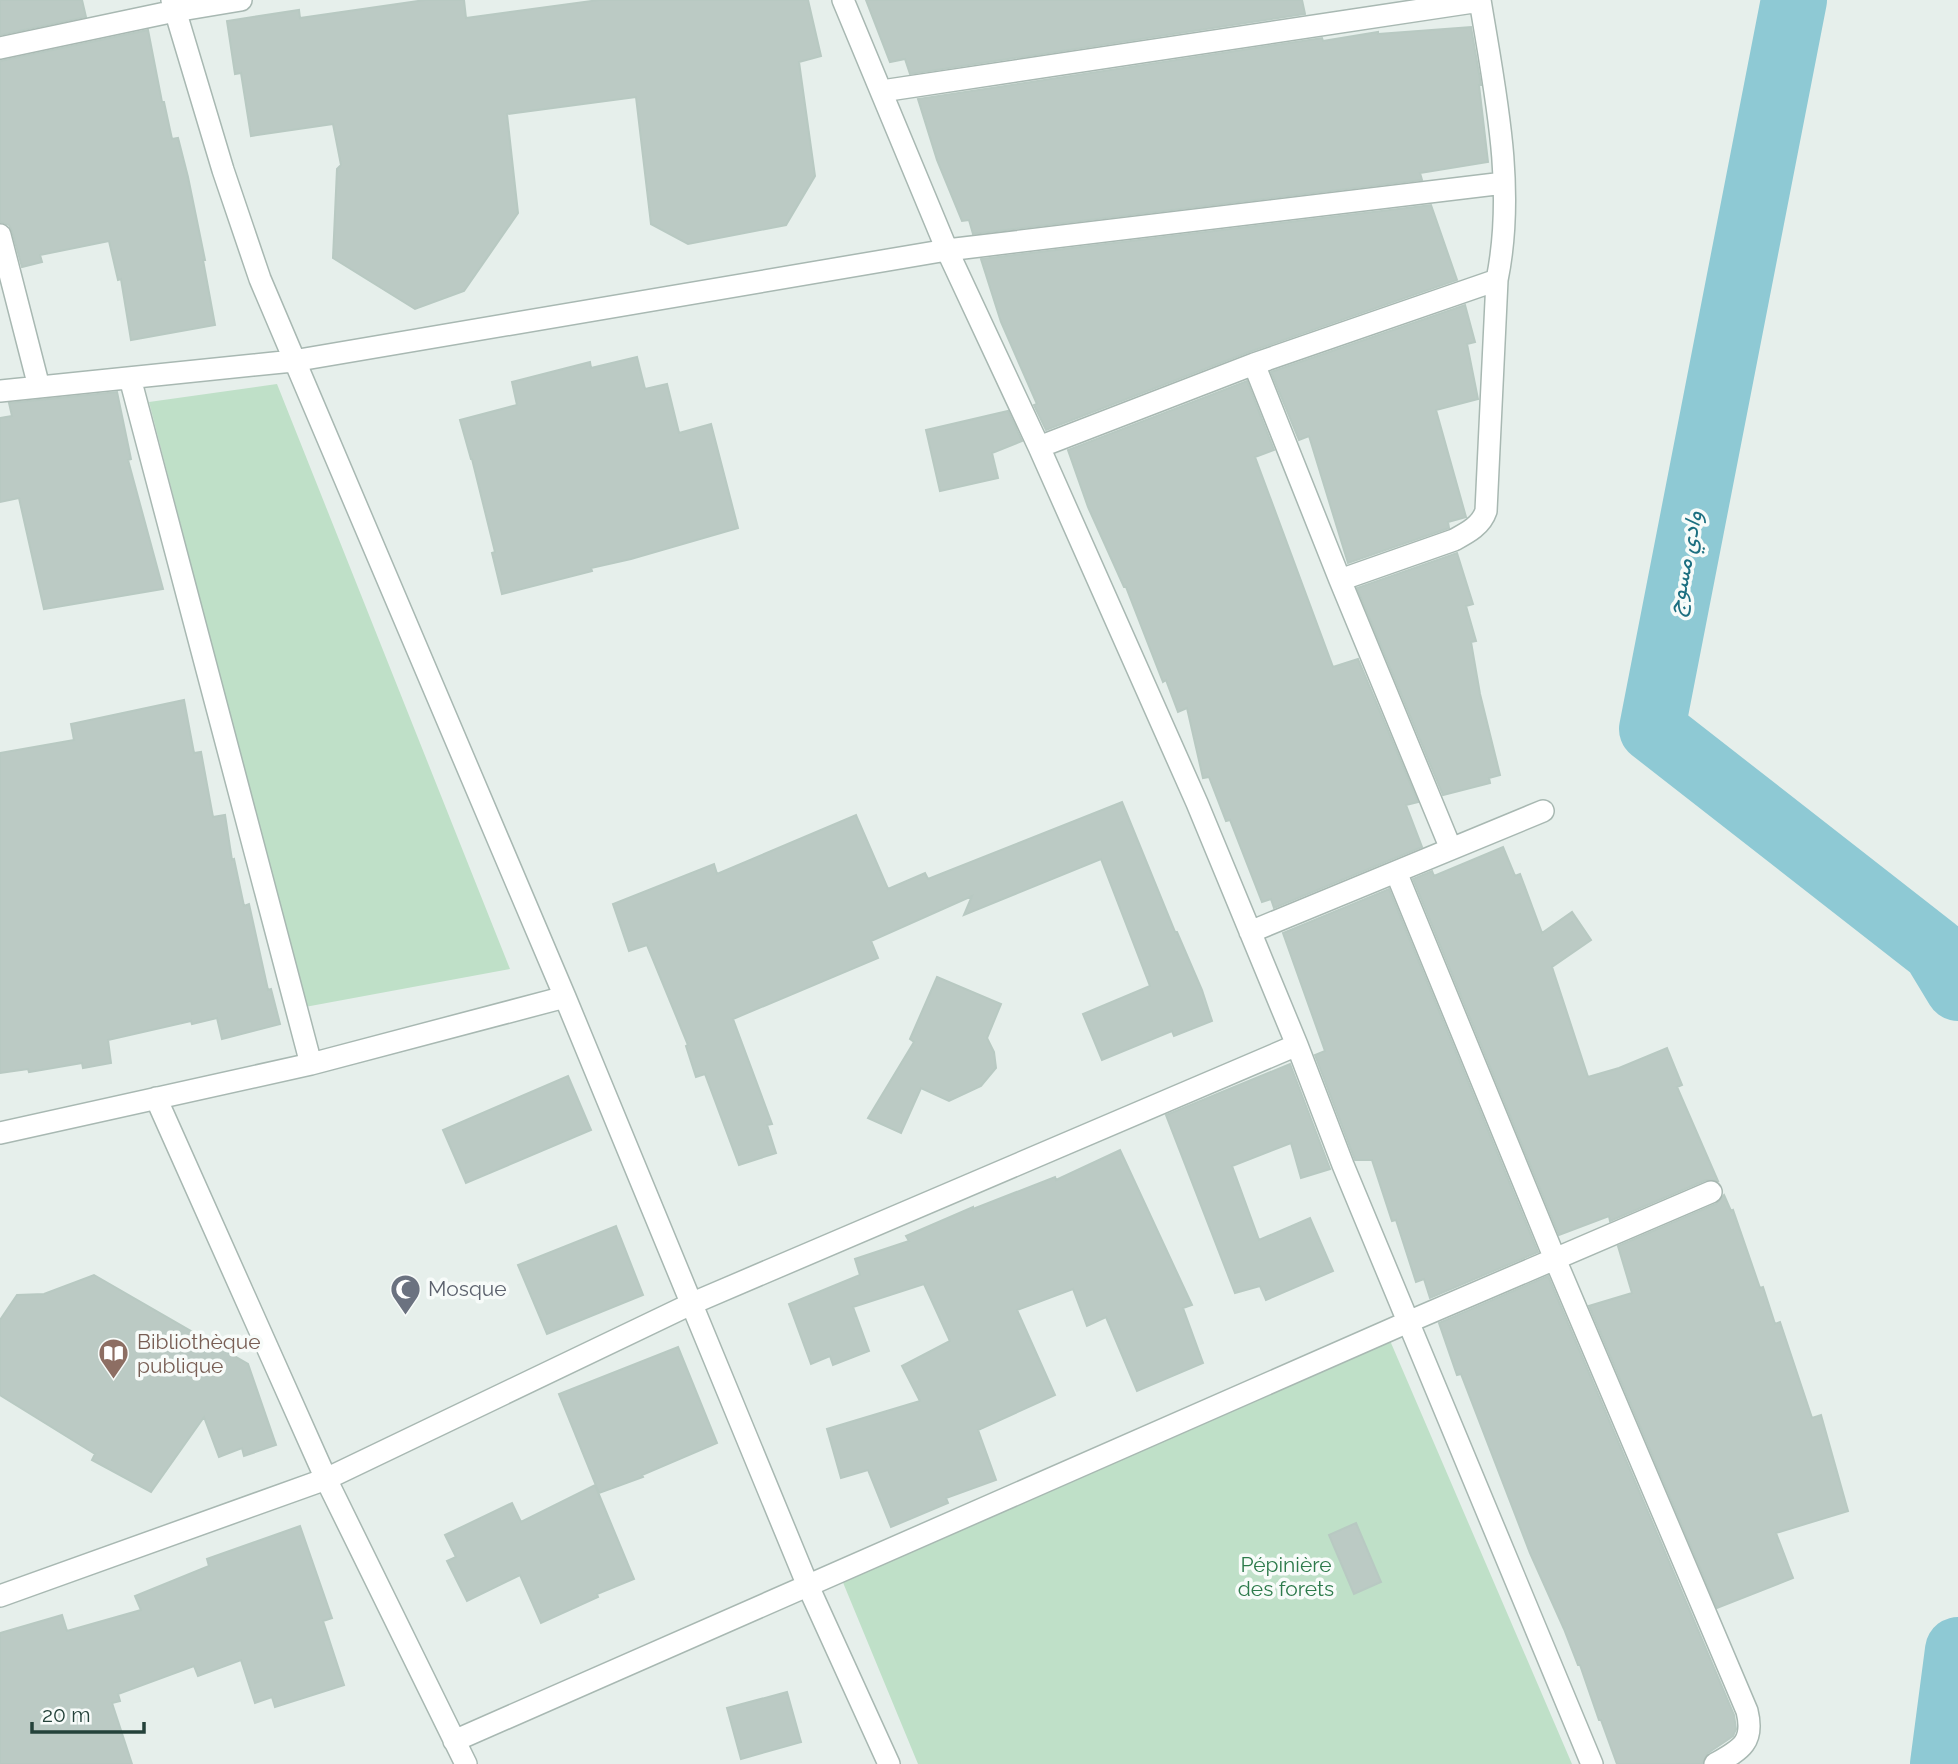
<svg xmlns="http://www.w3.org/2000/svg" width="1958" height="1764" font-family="Raleway,Vazirmatn,sans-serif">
	<rect width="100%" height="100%" fill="#e6efeb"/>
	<!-- green -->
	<path fill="#bfe0c8" d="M 277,384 L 510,969 L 305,1007 L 149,402 Z
		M 1385,1329 L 1572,1764 L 918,1764 L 837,1568 Z"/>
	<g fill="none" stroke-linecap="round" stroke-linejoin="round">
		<!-- river -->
		<path stroke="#8ec9d4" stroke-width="66" d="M 1794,0 L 1652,729 L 1935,950 L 1958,988
			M 1943,1764 L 1958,1650"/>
	</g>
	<!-- building -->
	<path fill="#bbcac4" stroke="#b8c9c2" stroke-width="2" d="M 0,0 L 82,0 L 86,17 L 0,35 Z
		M 425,0 L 464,0 L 466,18 L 599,0 L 808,0 L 821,56 L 799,62 L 815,176 L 786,225 L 688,244 L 651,224 L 636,97 L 507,114 L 518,213 L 464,291 L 415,309 L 333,258 L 337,169 L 341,165 L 333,124 L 251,136 L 241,73 L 235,74 L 227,21 L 299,10 L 300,18 Z
		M 866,0 L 1302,0 L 1305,14 L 910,74 L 905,59 L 890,62 Z
		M 1471,27 L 1481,85 L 1479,85 L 1488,162 L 1420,173 L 1422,180 L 973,234 L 969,220 L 962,221 L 937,160 L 918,99 L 1322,38 L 1323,41 L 1378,32 L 1378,34 Z
		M 148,30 L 162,102 L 164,102 L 172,139 L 178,138 L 188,177 L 205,260 L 203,260 L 215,325 L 131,340 L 121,279 L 118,280 L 109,241 L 40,255 L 42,262 L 22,267 L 12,231 L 9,225 L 0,222 L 0,61 Z
		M 1431,205 L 1457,280 L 1249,352 L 1046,430 L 1034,405 L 1037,404 L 1001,322 L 981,259 Z
		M 1465,305 L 1475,342 L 1467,344 L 1478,399 L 1436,410 L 1466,517 L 1448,522 L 1449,528 L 1348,563 L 1309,436 L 1299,440 L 1271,372 Z
		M 637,357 L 645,389 L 667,384 L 679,433 L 711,424 L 738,528 L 631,559 L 591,568 L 592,571 L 502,594 L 492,553 L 495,552 L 472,459 L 471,459 L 460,420 L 517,405 L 512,382 L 590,362 L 591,368 Z
		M 1247,381 L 1274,450 L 1255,457 L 1333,667 L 1358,659 L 1418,802 L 1406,805 L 1422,847 L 1274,908 L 1271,899 L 1262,902 L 1230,820 L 1226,821 L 1209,777 L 1203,778 L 1187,708 L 1178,712 L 1166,680 L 1163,682 L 1126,587 L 1124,587 L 1088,507 L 1068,450 Z
		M 117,392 L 131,459 L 128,460 L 163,589 L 44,609 L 19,498 L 0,502 L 0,418 L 12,416 L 9,403 Z
		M 1008,411 L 1022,441 L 992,453 L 998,478 L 940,491 L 926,430 Z
		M 1457,553 L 1473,604 L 1466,606 L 1476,641 L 1471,642 L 1480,694 L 1500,775 L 1489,778 L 1490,783 L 1443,795 L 1357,588 Z
		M 184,700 L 194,753 L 201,752 L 213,817 L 225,815 L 232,860 L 234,859 L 244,906 L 249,904 L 268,990 L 271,989 L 280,1024 L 222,1039 L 217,1018 L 192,1024 L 191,1021 L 108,1040 L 111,1063 L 83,1068 L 82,1063 L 29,1072 L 28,1069 L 0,1073 L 0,753 L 74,740 L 71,724 Z
		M 1122,802 L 1175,932 L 1177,932 L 1202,990 L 1212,1021 L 1174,1036 L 1172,1031 L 1102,1060 L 1083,1014 L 1150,986 L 1101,859 L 964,915 L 972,896 L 871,941 L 878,958 L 733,1019 L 772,1124 L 767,1125 L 776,1153 L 739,1165 L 705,1074 L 696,1077 L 686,1046 L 688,1045 L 647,945 L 629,951 L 613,904 L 714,864 L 717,874 L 856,815 L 888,889 L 925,873 L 928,879 Z
		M 1503,847 L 1515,876 L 1520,874 L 1542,933 L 1572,912 L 1591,940 L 1552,967 L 1588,1077 L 1619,1068 L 1667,1048 L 1682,1085 L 1677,1087 L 1718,1181 L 1706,1180 L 1610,1221 L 1609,1216 L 1559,1235 L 1413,879 L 1432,871 L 1434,876 Z
		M 1389,889 L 1538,1252 L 1430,1298 L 1424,1279 L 1416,1282 L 1396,1220 L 1392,1221 L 1372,1160 L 1355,1160 L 1315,1055 L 1325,1051 L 1283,933 Z
		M 937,977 L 1001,1004 L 987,1038 L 994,1052 L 996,1068 L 981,1086 L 949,1101 L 921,1088 L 901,1133 L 868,1118 L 914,1042 L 910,1039 Z
		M 1290,1064 L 1330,1169 L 1301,1178 L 1291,1143 L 1232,1166 L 1259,1240 L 1310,1218 L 1333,1271 L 1266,1300 L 1260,1286 L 1235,1293 L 1166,1115 Z
		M 568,1076 L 591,1130 L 466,1183 L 443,1130 Z
		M 1120,1150 L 1192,1305 L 1183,1308 L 1203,1363 L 1137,1391 L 1106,1317 L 1087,1326 L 1073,1289 L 1017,1310 L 1055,1395 L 978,1430 L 996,1480 L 946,1498 L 948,1503 L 891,1527 L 868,1470 L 841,1478 L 827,1429 L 920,1401 L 902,1366 L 950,1341 L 924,1284 L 853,1307 L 869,1351 L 833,1365 L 830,1356 L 811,1364 L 789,1304 L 860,1275 L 855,1259 L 909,1241 L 906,1236 L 973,1207 L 973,1209 L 1055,1177 L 1056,1180 Z
		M 1724,1195 L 1731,1211 L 1733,1210 L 1760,1288 L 1763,1287 L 1775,1324 L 1780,1322 L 1812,1418 L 1821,1415 L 1848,1511 L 1776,1533 L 1793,1578 L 1717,1608 L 1589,1306 L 1632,1293 L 1618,1246 L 1716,1204 Z
		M 616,1226 L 643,1295 L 547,1334 L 518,1265 Z
		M 94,1275 L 248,1364 L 276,1445 L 244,1456 L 242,1448 L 219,1457 L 204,1417 L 151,1492 L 92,1460 L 95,1454 L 0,1395 L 0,1320 L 17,1295 L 44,1294 Z
		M 1548,1276 L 1734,1715 L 1736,1729 L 1733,1736 L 1708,1753 L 1702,1764 L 1617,1764 L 1601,1720 L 1599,1720 L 1580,1665 L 1578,1665 L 1564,1629 L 1530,1553 L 1461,1374 L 1457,1375 L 1439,1323 Z
		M 678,1347 L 717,1443 L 642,1475 L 643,1477 L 599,1493 L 559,1394 Z
		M 595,1485 L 634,1579 L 597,1594 L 598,1597 L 541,1623 L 520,1575 L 467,1601 L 447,1561 L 456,1557 L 445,1535 L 512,1503 L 521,1522 Z
		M 1356,1523 L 1381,1582 L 1354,1594 L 1329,1535 Z
		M 300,1526 L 332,1618 L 323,1621 L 344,1685 L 275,1707 L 272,1697 L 255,1703 L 241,1660 L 198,1676 L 194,1666 L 118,1694 L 120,1701 L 112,1703 L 132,1764 L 0,1764 L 0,1633 L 62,1615 L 67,1631 L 141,1610 L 135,1596 L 209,1566 L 207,1559 Z
		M 787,1692 L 801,1742 L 741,1759 L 727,1708 Z"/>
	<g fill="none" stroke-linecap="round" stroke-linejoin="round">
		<defs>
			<path id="street" d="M 172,0 L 223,170 L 260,279 L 565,997 L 808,1586 L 889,1764
				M 843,0 L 947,250 L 1039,447 L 1197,803 L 1297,1045 L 1343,1165 L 1592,1764
				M 0,48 L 175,11 L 241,0
				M 882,91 L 1480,1
				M 0,235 L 39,387
				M 1254,364 L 1340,580 L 1451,849
				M 130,378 L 311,1064
				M 0,391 L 293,361 L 947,250 L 1504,183
				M 1039,447 L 1254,364 L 1497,280 C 1516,187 1495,92 1480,0
				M 1340,580 L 1454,540 C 1467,533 1481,526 1486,511 L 1497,280
				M 1396,872 L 1555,1259 L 1747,1711 C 1755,1743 1740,1750 1715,1764
				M 1250,932 L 1543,811
				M 156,1098 L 326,1479 L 466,1764
				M 0,1133 L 311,1064 L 565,997
				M 0,1596 L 326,1479 L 693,1303 L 1297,1045
				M 454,1741 L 1408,1322 L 1711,1192"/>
		</defs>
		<!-- street casing -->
		<use href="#street" stroke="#a8b8b2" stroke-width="24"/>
		<!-- street -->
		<use href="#street" stroke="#fff" stroke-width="21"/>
	</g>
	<!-- icons -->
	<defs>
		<symbol id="mosque-pin" viewBox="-11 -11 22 30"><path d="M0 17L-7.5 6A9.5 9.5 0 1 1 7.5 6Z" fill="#6b7280" stroke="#f7fbf9"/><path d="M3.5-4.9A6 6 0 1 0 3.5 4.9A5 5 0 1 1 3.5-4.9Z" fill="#fff"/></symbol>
		<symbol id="library-pin" viewBox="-11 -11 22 30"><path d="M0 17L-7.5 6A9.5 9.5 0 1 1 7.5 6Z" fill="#8d6e63" stroke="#f7fbf9"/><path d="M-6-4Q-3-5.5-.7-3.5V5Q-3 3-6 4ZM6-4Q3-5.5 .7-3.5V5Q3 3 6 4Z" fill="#fff"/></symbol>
	</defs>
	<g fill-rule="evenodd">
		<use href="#mosque-pin" x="388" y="1272" width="35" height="47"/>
		<use href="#library-pin" x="96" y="1336" width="35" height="47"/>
	</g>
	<g text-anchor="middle" stroke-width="7" stroke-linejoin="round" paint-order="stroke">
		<!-- worship labels -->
		<g font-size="21" fill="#5b616d" stroke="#f7fbf9" text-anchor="start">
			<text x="428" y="1296">Mosque</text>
		</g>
		<!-- education labels -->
		<g font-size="21" fill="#785e54" stroke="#f7fbf9" text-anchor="start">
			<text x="137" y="1349">Bibliothèque<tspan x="137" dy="24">publique</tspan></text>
		</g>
		<!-- park labels -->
		<g font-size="21" fill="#2d7a4b" stroke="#f7fbf9">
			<text x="1286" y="1572">Pépinière<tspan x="1286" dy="24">des forets</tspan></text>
		</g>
		<!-- water labels -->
		<g font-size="23" font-style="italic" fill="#1c6f80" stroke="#f7fbf9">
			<text transform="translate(1684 563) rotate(-79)" y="8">وادي مسوج</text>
		</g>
	</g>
	<!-- scale -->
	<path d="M32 1722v10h112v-10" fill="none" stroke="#24423a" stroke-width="3.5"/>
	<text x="42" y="1722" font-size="21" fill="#24423a" stroke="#f7fbf9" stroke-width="5" paint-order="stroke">20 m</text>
</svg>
